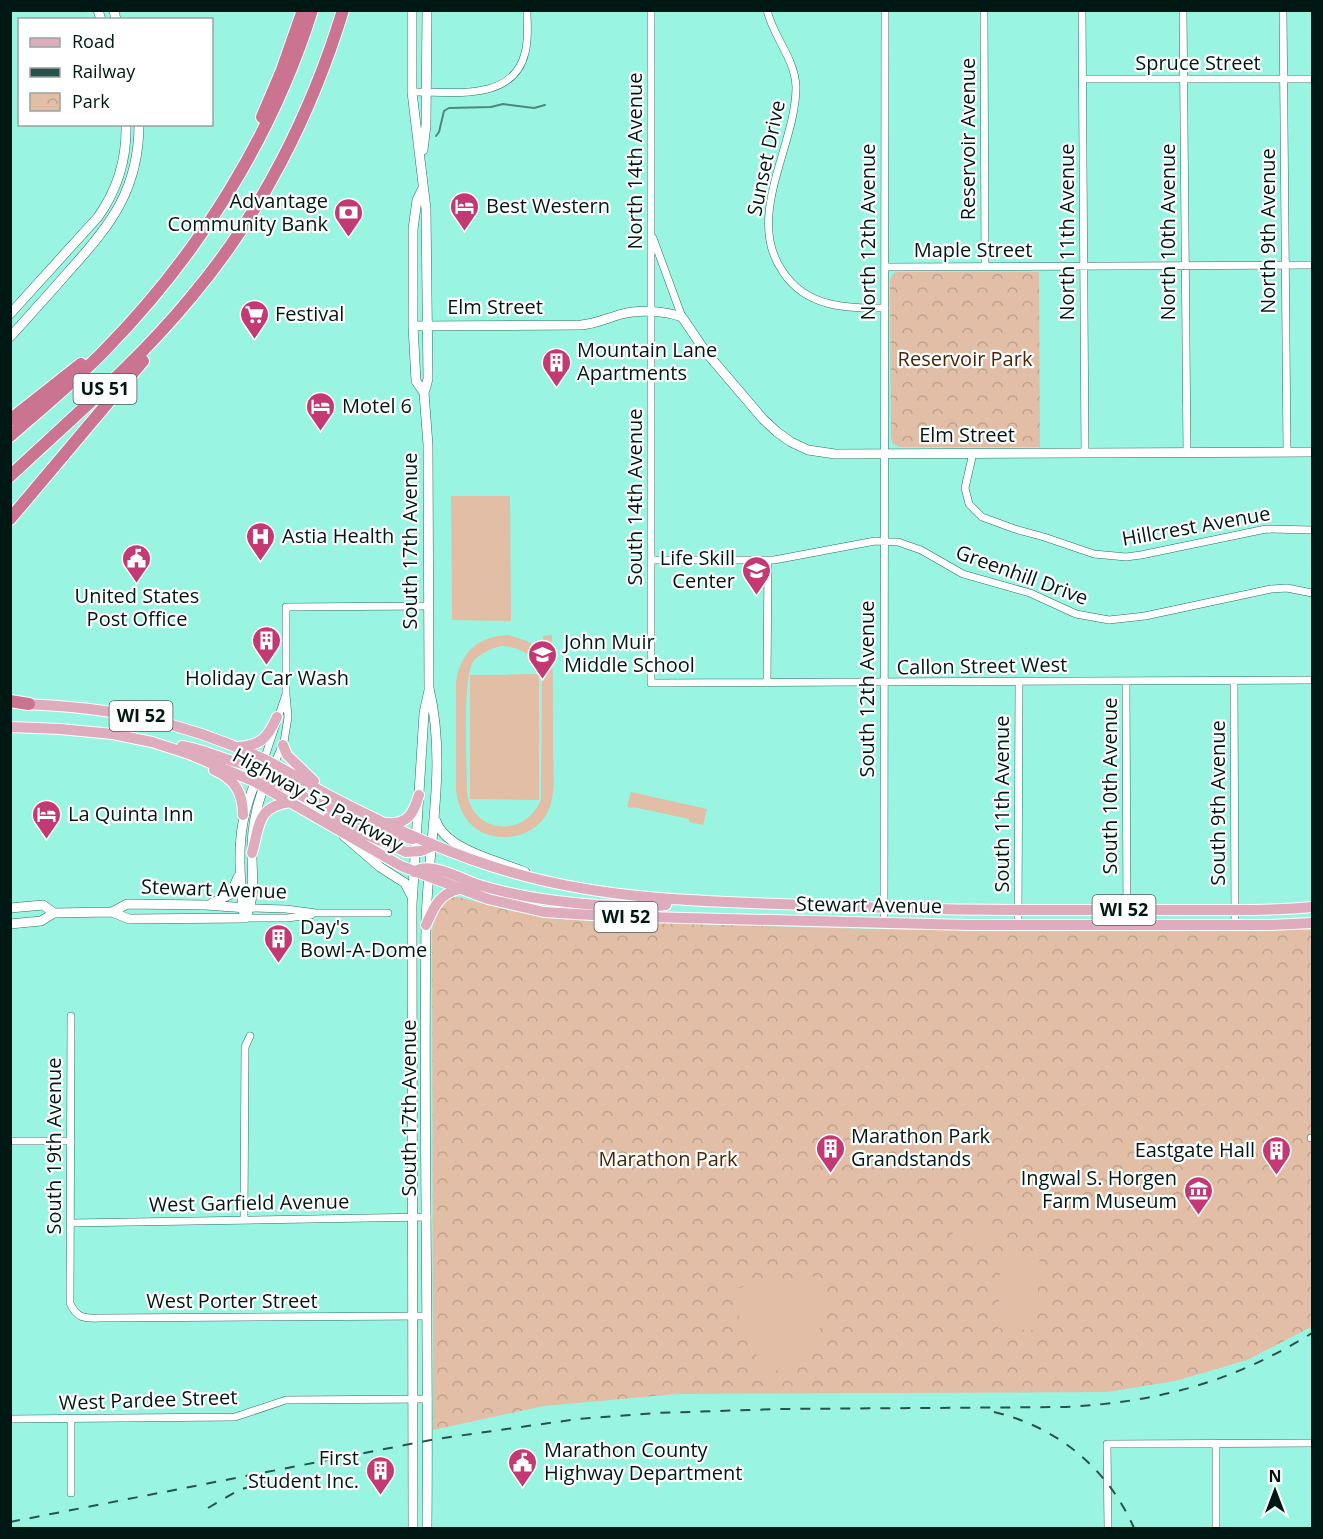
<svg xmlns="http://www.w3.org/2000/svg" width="1323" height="1539" font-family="'Open Sans',sans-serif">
	<defs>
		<pattern id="park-crowns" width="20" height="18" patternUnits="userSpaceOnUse" patternTransform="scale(1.5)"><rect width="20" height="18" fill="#e1bea5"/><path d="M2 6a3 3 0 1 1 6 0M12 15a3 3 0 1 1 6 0" fill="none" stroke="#bfa38d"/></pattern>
	</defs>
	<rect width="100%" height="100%" fill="#99f5e1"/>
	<!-- park -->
	<path fill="url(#park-crowns)" d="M 896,272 L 1039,272 L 1040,447 L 900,447 L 893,444 L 891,437 L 890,281 L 892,275 Z
		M 451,897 L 458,897 L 511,911 L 589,921 L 905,930 L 1312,930 L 1311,1327 L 1247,1360 L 1175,1381 L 1107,1392 L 677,1394 L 544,1406 L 433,1430 L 432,933 C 434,917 437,906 451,897 Z"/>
	<!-- garden -->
	<path fill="#e1bea5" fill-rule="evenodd" d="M 451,496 L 510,496 L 511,621 L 452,620 Z
		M 508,635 L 527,641 L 542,653 L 543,636 L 552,635 C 553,674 553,712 553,751 C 553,768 556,789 550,806 C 542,832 511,843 486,834 C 467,826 459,811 456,791 L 456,681 C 462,651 477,637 508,635 ZM 501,646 C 522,647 538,657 542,678 L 541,799 C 527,838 473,835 467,793 C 467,768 462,679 473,662 C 480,653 490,649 501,646 Z
		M 539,674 L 539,800 L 470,799 L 470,675 Z
		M 631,792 L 707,809 L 703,825 L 689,822 L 689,819 L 633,807 L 633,808 L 627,807 Z
		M 953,1225 L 991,1226 L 990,1247 L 952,1245 Z
		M 1001,1251 L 1040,1253 L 1036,1330 L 998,1328 Z
		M 816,1276 C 838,1327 811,1355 766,1376 L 730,1297 L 734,1289 L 772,1281 Z"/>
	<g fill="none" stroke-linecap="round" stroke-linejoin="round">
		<!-- stream -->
		<path stroke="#4c897c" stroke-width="2" d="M 436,136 L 439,132 L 444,111 L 449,108 L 491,107 L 503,104 L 534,108 L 545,105"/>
		<defs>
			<path id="street" d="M 651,10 L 651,683 L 1312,680
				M 767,10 C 773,37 795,58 796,87 C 796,146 744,217 783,272 C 807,308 846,308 885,308
				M 984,10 L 985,267
				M 1082,10 L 1085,453
				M 1183,10 L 1187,452
				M 1283,10 L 1287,452
				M 1083,79 L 1312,79
				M 412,92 C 450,91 513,103 525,53 C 529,39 527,24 527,10
				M 653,238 L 682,317
				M 885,267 L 1312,265
				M 973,453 L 965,488 L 969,504 L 982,517 L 1015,529 L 1044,537 L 1094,554 L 1126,557 L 1141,555 L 1266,529 L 1312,530
				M 651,560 L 774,560 L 875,541 L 898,542 L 921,550 L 963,574 L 1030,593 L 1076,614 L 1109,620 L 1145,616 L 1271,589 L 1287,588 L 1312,593
				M 1126,681 L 1127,926
				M 1234,681 L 1235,925
				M 767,683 L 768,560
				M 264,760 L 286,694
				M 274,764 L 284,742 L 288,717 L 286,694 L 286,607 L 429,606
				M 250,908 L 286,909 L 316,913 L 388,913
				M 245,918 L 287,918 L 311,915
				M 884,924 L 885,10
				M 1018,926 L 1019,682
				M 71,1016 L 70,1303 C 78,1321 87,1318 105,1318 L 427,1316
				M 1311,1138 L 1312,1138
				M 10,1141 L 71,1141
				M 244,1219 L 245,1047 L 250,1036
				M 71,1223 L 427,1217
				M 10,1419 L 235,1417 L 286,1400 L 428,1399
				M 1216,1444 L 1216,1528
				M 71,1493 L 71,1419
				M 1108,1528 L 1107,1444 L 1312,1443"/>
			<path id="secondary" d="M 98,10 L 101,20
				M 114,10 L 116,20
				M 412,10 L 412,92 L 426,209 L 428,379 L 424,393 L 428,445 L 429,688 C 448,768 427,846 426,926 C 423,1127 429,1328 427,1528
				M 423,150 L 426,125 L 427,10
				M 423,188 L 417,200 L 413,229 L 413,326 L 416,381 L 424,393
				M 10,314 L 98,217 C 118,189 127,158 126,124
				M 413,326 L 581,325 C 596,324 607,318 622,314 C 639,309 665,311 682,317 L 705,351 L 763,419 L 777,432 L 791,442 L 808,450 L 835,454 L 1312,452
				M 10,337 C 30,315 50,293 69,271 C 111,225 139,189 139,124
				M 436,821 C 446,850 499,861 525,872
				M 344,836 L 380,867 L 405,883 L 411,895
				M 212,903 L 231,894 L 238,877
				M 10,908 L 43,905 L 54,913
				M 112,912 L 127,904 L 206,905 L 247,908
				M 245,918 C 242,908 242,897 241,886 C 237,835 243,807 264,762
				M 245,918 C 257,898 251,868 252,845 C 253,817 261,789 274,764
				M 10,924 L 41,921 L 54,913 L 112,912 L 129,919 L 245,918
				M 413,1528 L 412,905 L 424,713 L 429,690"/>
			<path id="primary" d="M 21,704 C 112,707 182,721 266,760 C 288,771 308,784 330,796 C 389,827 450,855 514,873 C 601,898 689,901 779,904 C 865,908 952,910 1039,910 C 1092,910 1146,910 1199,910 C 1237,910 1275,911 1312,907
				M 10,727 L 60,729 L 113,734 L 152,742 L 189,754 L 255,782 L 401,866 L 488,899 L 544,912 L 608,916 L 969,925 L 1271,925 L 1312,923
				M 283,745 L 287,755 L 314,781
				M 182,746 C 212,750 246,773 274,764
				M 238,747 C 261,745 267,739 277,717
				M 214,770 C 235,779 243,793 243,815
				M 256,782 L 276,782 L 310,800 L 355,818 L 397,837 L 413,839
				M 328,818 L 406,852 L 421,851 L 433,846
				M 388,823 C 408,825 414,812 419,795
				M 252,853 C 260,824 257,807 290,802
				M 414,872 C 429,860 463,880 479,885 C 518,897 556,902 597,905 C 620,906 643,908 666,905
				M 426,925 C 434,907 439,894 459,889"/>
			<path id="highway" d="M 262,117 L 282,70 L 303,10
				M 10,420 L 81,364
				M 10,436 C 42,408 75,381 105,350 C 198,255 272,138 312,10
				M 10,476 C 73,417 138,362 192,296 C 261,214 312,112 343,10
				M 10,519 L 143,361
				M 10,701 L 29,704"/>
		</defs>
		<!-- street casing -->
		<use href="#street" stroke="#297063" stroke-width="8"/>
		<!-- secondary casing -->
		<use href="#secondary" stroke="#297063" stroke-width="10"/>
		<!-- primary casing -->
		<use href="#primary" stroke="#fff" stroke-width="12"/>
		<!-- highway casing -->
		<use href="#highway" stroke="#fff" stroke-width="14"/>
		<!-- street -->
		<use href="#street" stroke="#fff" stroke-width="7"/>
		<!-- secondary -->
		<use href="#secondary" stroke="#fff" stroke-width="9"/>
		<!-- primary -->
		<use href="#primary" stroke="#dfacbd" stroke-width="10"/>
		<!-- highway -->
		<use href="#highway" stroke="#ca7491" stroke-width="12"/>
		<!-- rail -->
		<path stroke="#29534a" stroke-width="2" stroke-dasharray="10 10" stroke-linecap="butt" d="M 994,1412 C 1058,1427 1108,1469 1134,1528
			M 208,1508 L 239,1490 L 269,1481
			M 10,1522 L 436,1439 L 578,1419 L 656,1413 L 780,1409 L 1066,1407 C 1159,1402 1233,1382 1312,1333"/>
	</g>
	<!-- icons -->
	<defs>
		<symbol id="hotel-pin" viewBox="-11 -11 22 30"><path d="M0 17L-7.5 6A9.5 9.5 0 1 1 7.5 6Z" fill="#c23973" stroke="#fff"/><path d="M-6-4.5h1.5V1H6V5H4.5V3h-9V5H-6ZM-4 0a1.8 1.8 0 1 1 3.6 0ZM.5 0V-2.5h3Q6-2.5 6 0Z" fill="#fff"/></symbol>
		<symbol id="bank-pin" viewBox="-11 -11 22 30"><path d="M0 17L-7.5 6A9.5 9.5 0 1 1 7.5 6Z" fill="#c23973" stroke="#fff"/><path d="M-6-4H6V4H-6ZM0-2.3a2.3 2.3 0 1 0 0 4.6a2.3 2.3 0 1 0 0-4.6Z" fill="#fff"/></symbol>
		<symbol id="supermarket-pin" viewBox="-11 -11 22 30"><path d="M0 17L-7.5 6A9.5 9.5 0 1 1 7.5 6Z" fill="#c23973" stroke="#fff"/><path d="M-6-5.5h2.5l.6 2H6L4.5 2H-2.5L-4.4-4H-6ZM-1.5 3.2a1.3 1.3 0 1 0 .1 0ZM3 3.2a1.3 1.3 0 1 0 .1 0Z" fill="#fff"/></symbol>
		<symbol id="building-pin" viewBox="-11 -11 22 30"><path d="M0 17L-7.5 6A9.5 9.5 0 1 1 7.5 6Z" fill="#c23973" stroke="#fff"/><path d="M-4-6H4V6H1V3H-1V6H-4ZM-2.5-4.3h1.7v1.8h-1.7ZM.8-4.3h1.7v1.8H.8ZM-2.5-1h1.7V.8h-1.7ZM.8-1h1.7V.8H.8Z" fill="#fff"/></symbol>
		<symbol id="hospital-pin" viewBox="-11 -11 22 30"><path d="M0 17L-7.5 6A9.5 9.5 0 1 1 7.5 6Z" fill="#c23973" stroke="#fff"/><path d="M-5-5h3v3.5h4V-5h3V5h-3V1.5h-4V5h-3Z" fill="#fff"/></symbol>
		<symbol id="civic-pin" viewBox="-11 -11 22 30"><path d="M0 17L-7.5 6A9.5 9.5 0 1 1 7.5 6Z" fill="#c23973" stroke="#fff"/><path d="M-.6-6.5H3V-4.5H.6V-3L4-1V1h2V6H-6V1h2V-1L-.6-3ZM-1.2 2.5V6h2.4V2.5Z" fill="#fff"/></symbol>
		<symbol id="school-pin" viewBox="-11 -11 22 30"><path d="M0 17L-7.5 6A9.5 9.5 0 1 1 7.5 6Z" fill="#c23973" stroke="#fff"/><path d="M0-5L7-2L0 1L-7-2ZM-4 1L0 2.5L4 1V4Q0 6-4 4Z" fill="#fff"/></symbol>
		<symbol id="museum-pin" viewBox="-11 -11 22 30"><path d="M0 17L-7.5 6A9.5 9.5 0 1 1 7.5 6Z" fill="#c23973" stroke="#fff"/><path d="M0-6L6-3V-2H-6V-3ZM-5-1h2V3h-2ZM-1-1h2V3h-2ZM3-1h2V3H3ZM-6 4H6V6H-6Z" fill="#fff"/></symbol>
	</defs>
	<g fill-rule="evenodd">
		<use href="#hotel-pin" x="448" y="190" width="33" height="45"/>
		<use href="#bank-pin" x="332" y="196" width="33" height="45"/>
		<use href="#supermarket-pin" x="238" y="298" width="33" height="45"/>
		<use href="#building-pin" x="540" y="346" width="33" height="45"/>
		<use href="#hotel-pin" x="304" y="390" width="33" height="45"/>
		<use href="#hospital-pin" x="244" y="520" width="33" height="45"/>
		<use href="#civic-pin" x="120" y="542" width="33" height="45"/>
		<use href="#school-pin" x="740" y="554" width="33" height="45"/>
		<use href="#building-pin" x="250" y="624" width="33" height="45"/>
		<use href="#school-pin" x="526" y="638" width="33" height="45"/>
		<use href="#hotel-pin" x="30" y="798" width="33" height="45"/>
		<use href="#building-pin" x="262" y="922" width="33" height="45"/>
		<use href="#building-pin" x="814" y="1132" width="33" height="45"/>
		<use href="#building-pin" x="1260" y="1134" width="33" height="45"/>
		<use href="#museum-pin" x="1182" y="1174" width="33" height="45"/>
		<use href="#civic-pin" x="506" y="1446" width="33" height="45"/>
		<use href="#building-pin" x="364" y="1454" width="33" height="45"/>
	</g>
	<g text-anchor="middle" stroke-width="4.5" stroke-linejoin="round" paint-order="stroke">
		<!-- shield labels -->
		<g fill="#fff" stroke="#4c5d5a" stroke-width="1.5">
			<rect x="73.5" y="374" width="63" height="30" rx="4.5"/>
			<rect x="109.5" y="701" width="63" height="30" rx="4.5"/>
			<rect x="1092.5" y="895" width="63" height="30" rx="4.5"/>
			<rect x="594.5" y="902" width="63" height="30" rx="4.5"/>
		</g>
		<g font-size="18" font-weight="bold" fill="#001813">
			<text x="105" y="395">US 51</text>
			<text x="141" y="722">WI 52</text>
			<text x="1124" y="916">WI 52</text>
			<text x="626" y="923">WI 52</text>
		</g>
		<!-- street labels -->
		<g font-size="20" fill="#001813" stroke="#fff">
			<text x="1198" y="70">Spruce Street</text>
			<text transform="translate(968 139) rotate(-90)" y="7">Reservoir Avenue</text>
			<text transform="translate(766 158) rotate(-78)" y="7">Sunset Drive</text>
			<text transform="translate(635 161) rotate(-90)" y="7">North 14th Avenue</text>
			<text transform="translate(1268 231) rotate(-90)" y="7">North 9th Avenue</text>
			<text transform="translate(868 232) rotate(-90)" y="7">North 12th Avenue</text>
			<text transform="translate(1067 232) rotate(-90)" y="7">North 11th Avenue</text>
			<text transform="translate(1168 232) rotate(-90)" y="7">North 10th Avenue</text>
			<text x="973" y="257">Maple Street</text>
			<text x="495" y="314">Elm Street</text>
			<text x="967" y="442">Elm Street</text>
			<text transform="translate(635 497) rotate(-90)" y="7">South 14th Avenue</text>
			<text transform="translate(1196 526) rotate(-10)" y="7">Hillcrest Avenue</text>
			<text transform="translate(410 541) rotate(-90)" y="7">South 17th Avenue</text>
			<text transform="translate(1022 575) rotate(20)" y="7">Greenhill Drive</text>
			<text transform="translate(982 666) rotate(-1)" y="7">Callon Street West</text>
			<text transform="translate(867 689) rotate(-90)" y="7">South 12th Avenue</text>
			<text transform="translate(1110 786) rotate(-90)" y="7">South 10th Avenue</text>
			<text transform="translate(318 800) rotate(29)" y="7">Highway 52 Parkway</text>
			<text transform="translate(1218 803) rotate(-90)" y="7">South 9th Avenue</text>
			<text transform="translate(1002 804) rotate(-90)" y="7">South 11th Avenue</text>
			<text transform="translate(214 889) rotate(2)" y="7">Stewart Avenue</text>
			<text transform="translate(869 905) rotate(1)" y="7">Stewart Avenue</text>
			<text transform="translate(409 1108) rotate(-90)" y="7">South 17th Avenue</text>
			<text transform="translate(54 1146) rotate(-90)" y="7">South 19th Avenue</text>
			<text transform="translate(249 1203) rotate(-1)" y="7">West Garfield Avenue</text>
			<text x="232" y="1308">West Porter Street</text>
			<text transform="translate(148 1400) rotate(-2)" y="7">West Pardee Street</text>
		</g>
		<!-- poi labels -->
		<g font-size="20" fill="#001813" stroke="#fff" text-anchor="start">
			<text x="328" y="208" text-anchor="end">Advantage<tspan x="328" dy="23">Community Bank</tspan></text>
			<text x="486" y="213">Best Western</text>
			<text x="275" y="321">Festival</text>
			<text x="577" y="357">Mountain Lane<tspan x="577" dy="23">Apartments</tspan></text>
			<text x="342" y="413">Motel 6</text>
			<text x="282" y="543">Astia Health</text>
			<text x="735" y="565" text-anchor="end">Life Skill<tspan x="735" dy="23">Center</tspan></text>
			<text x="137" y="603" text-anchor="middle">United States<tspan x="137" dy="23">Post Office</tspan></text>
			<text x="564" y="649">John Muir<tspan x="564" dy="23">Middle School</tspan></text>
			<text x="267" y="685" text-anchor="middle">Holiday Car Wash</text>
			<text x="68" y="821">La Quinta Inn</text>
			<text x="300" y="934">Day's<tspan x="300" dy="23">Bowl-A-Dome</tspan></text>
			<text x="851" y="1143">Marathon Park<tspan x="851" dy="23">Grandstands</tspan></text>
			<text x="1255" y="1157" text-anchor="end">Eastgate Hall</text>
			<text x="1177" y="1185" text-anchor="end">Ingwal S. Horgen<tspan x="1177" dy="23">Farm Museum</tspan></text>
			<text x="544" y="1457">Marathon County<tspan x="544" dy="23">Highway Department</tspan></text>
			<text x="359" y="1465" text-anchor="end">First<tspan x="359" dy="23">Student Inc.</tspan></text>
		</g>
		<!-- park labels -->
		<g font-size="20" fill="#482606" stroke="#fff">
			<text x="965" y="366">Reservoir Park</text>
			<text x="668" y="1166">Marathon Park</text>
		</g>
	</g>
	<!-- border -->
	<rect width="1323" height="1539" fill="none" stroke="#001813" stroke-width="24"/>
	<!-- legend -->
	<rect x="18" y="18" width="195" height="108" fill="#ffffff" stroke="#99a3a1" stroke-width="1.5"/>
	<rect x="30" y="38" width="30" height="9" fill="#dfacbd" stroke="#99a3a1" stroke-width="1.5"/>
	<text x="72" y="48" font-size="18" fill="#001813">Road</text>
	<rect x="30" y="68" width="30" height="9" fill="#29534a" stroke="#99a3a1" stroke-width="1.5"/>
	<text x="72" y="78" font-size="18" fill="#001813">Railway</text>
	<rect x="30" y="93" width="30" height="18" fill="url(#park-crowns)" stroke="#99a3a1" stroke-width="1.5"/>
	<text x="72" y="108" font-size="18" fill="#001813">Park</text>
	<!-- north arrow -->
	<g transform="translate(1275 1491)" stroke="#ffffff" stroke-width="4.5" paint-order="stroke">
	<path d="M0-4.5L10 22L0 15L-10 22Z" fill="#001813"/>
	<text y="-9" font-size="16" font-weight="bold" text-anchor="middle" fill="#001813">N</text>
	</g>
</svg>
